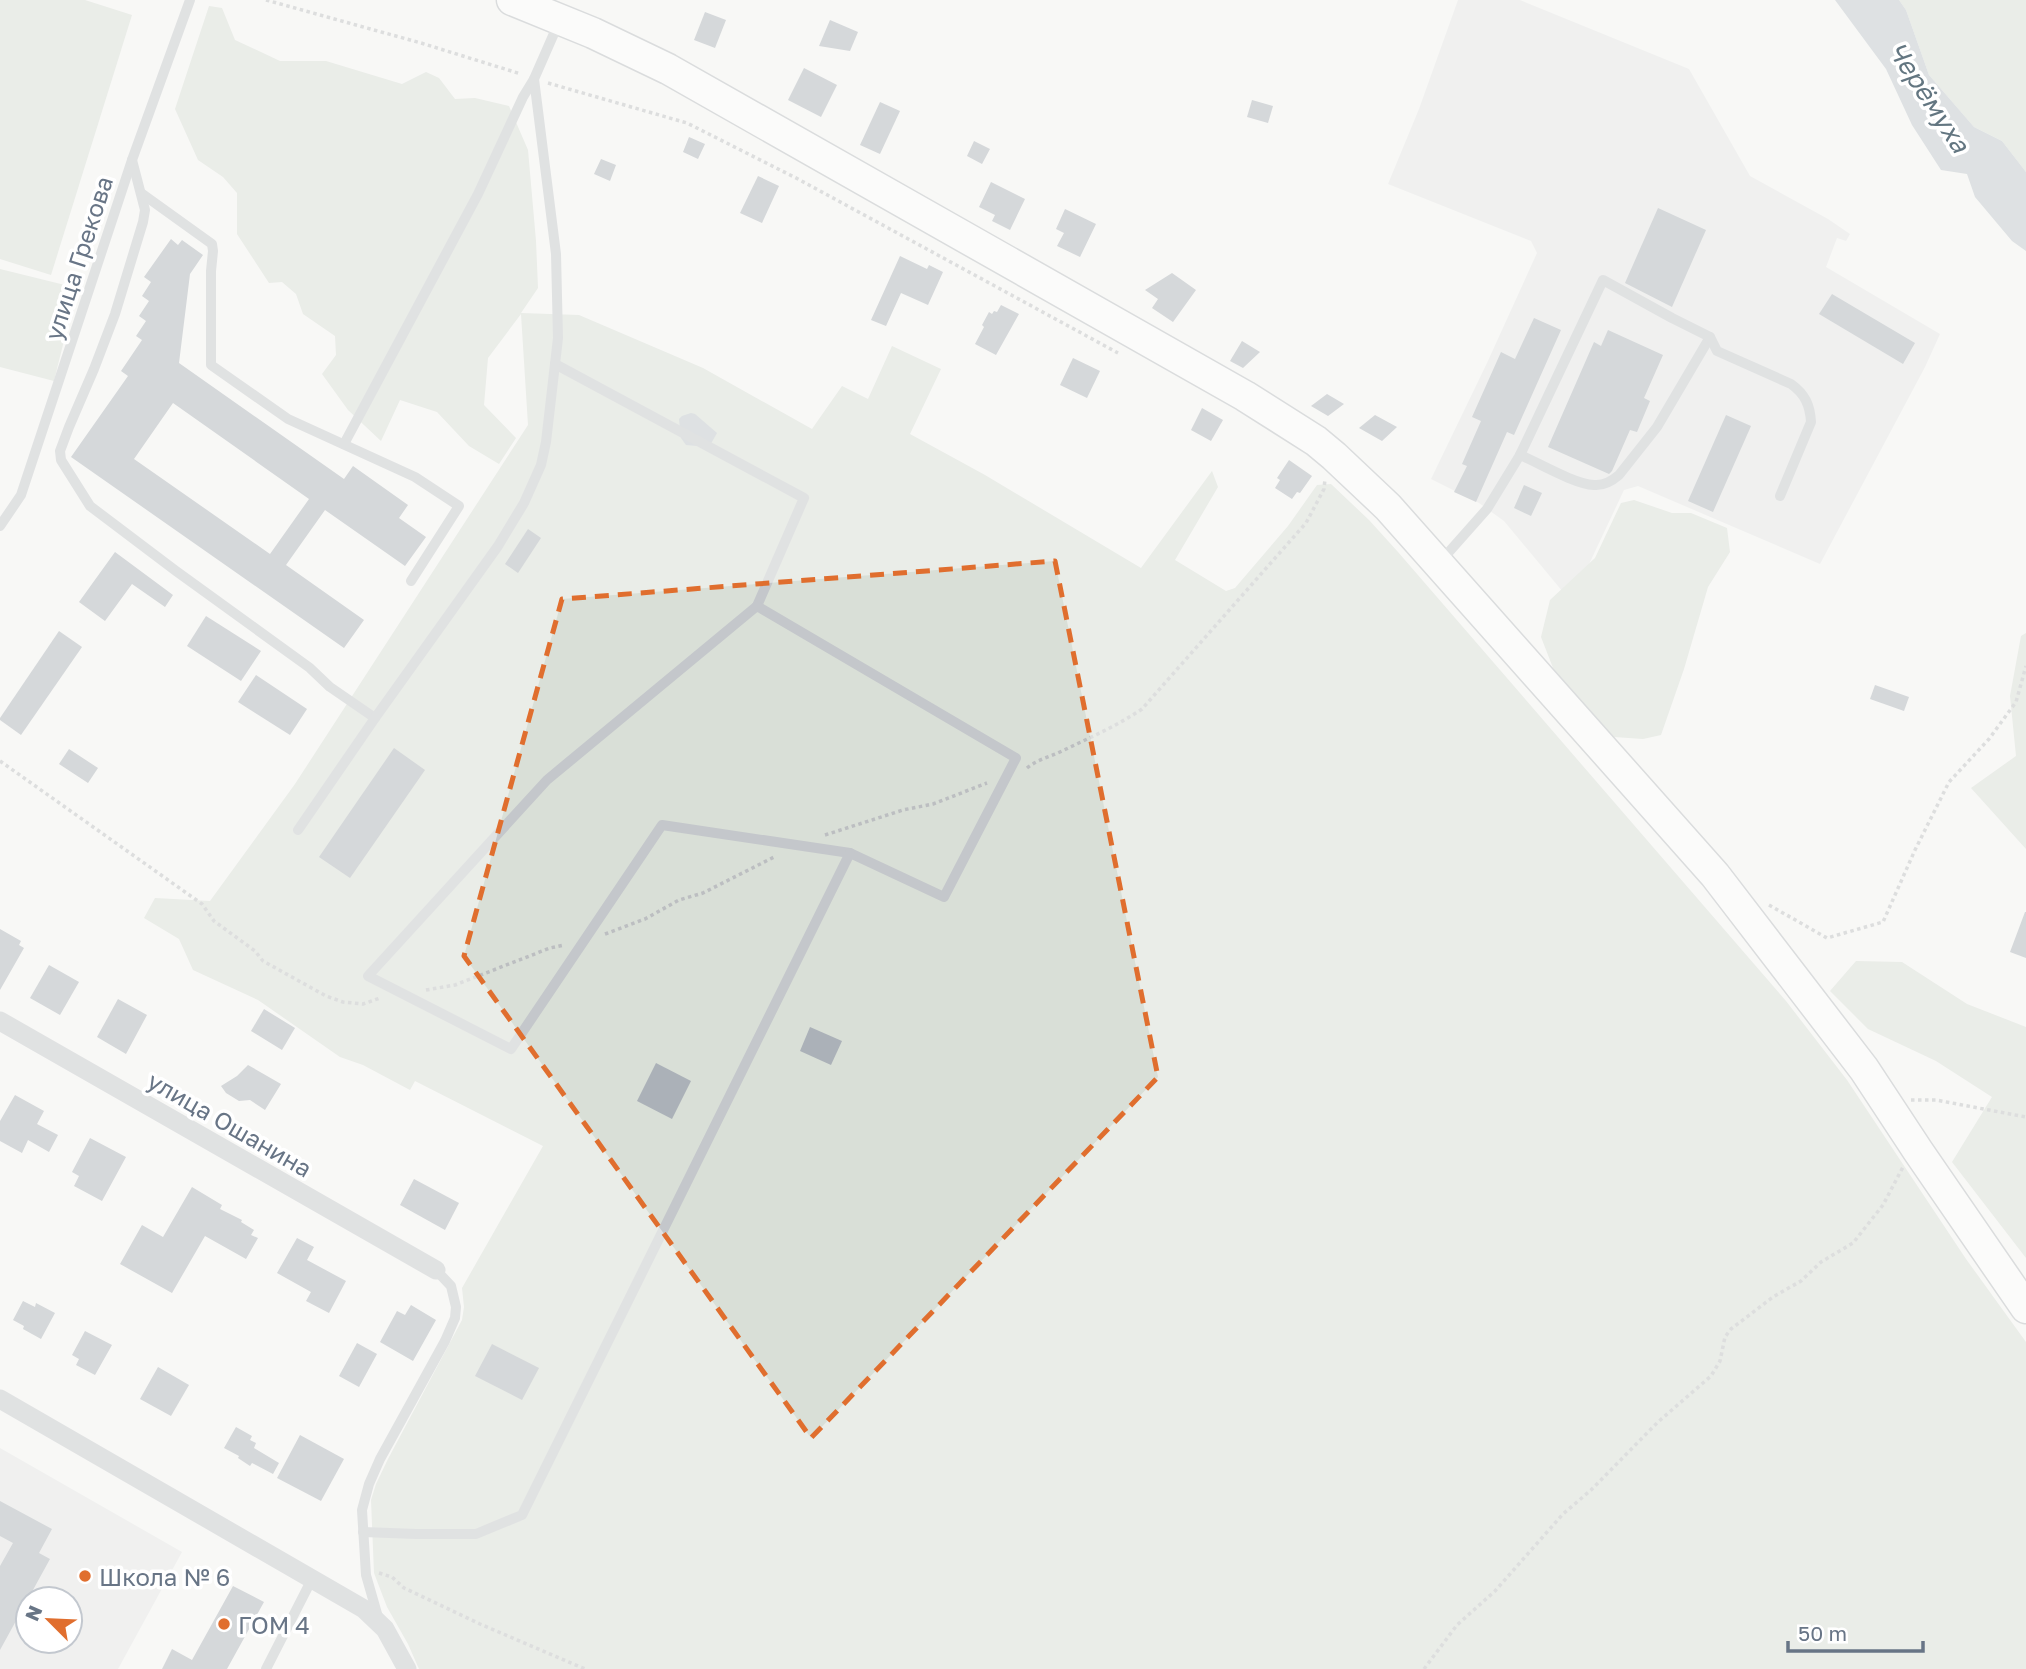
<svg xmlns="http://www.w3.org/2000/svg" width="2026" height="1669" viewBox="0 0 2026 1669" font-family="'Golos Text',sans-serif">
<style>
.built{fill:#e6e7e7;fill-rule:evenodd}
.green{fill:#d9dfd7}
.water{fill:#bec6cc}
.building{fill:#abb1b8;fill-rule:evenodd}
.lines{fill:none;stroke-linecap:round;stroke-linejoin:round}
.primary-casing{stroke:#b7bbbf;stroke-width:33}
.path{stroke:#bcbec1;stroke-width:3.5;stroke-dasharray:3.5 3.5;stroke-linecap:butt}
.service{stroke:#c4c7cb;stroke-width:10}
.minor{stroke:#c4c7cb;stroke-width:19}
.primary{stroke:#fff;stroke-width:30}
.marked{fill:none;stroke:#e06e2e;stroke-width:5;stroke-dasharray:14 9;stroke-linejoin:round}
.poi-dot{fill:#e06e2e;stroke:#fff;stroke-width:2.5}
.labels{text-anchor:middle;dominant-baseline:central;stroke-width:7;stroke-linejoin:round;paint-order:stroke}
.street-label{font-size:24px;fill:#687586;stroke:#fff}
.poi-label{font-size:24px;fill:#687586;stroke:#fff;text-anchor:start}
.water-label{font-size:26px;font-style:italic;fill:#637681;stroke:#fff}
</style>
<rect width="100%" height="100%" fill="#f8f8f6"/>
<!-- built -->
<g class="built">
<polygon points="1458,0 1520,0 1689,69 1750,176 1828,219 1850,234 1846,241 1837,238 1826,267 1940,334 1925,367 1820,564 1638,486 1624,490 1574,596 1563,592 1504,521 1479,503 1431,479 1487,363 1537,253 1531,241 1388,184 1419,109"/>
<path d="M0 1448 182 1552 118 1669H0ZM28 1599H70V1641H28Z"/>
</g>
<!-- green -->
<g class="green">
<polygon points="0,0 85,0 132,15 51,275 0,259"/>
<polygon points="1899,0 2026,0 2026,172 2002,141 1974,127 1929,75 1906,10"/>
<polygon points="209,6 222,8 235,40 280,61 326,61 402,84 426,72 439,78 455,99 475,98 509,106 528,150 536,241 538,288 521,313 579,315 703,368 812,429 842,386 868,399 892,346 941,369 910,434 985,475 1141,568 1212,471 1218,487 1175,560 1226,591 1235,588 1288,526 1317,485 1331,484 1369,520 1398,552 1786,1001 1847,1080 1966,1259 2026,1342 2026,1669 419,1669 408,1644 387,1607 374,1573 371,1500 376,1484 388,1459 462,1320 464,1307 462,1288 543,1146 415,1081 410,1090 363,1065 340,1057 258,1000 193,970 179,939 144,918 155,898 210,901 295,784 528,425 521,314 488,358 484,405 516,438 499,464 469,446 437,412 400,400 381,441 348,410 322,374 336,355 335,336 303,314 296,294 282,282 269,283 237,234 237,193 223,177 198,160 175,109"/>
<polygon points="0,269 77,288 54,381 0,367"/>
<polygon points="1634,500 1672,513 1691,513 1727,528 1730,552 1708,587 1684,669 1661,735 1643,739 1614,737 1586,713 1555,673 1541,637 1550,600 1595,558 1621,503"/>
<polygon points="2026,633 2026,849 1971,788 2016,756 2010,696 2021,636"/>
<polygon points="1856,961 1902,962 1967,1004 2026,1027 2026,1258 1952,1162 1992,1097 1936,1061 1868,1029 1830,991"/>
</g>
<!-- water -->
<g class="water">
<polygon points="1835,0 1899,0 1906,10 1929,75 1974,127 2002,141 2026,172 2026,251 2012,241 1975,197 1967,174 1941,170 1912,125 1886,69"/>
<polygon points="691,413 695,414 717,433 709,447 686,445 681,438 679,419 682,416"/>
</g>
<!-- building -->
<g class="building">
<polygon points="705,12 726,20 715,48 694,40"/>
<polygon points="830,20 858,32 850,51 819,46"/>
<polygon points="804,68 837,85 821,117 788,100"/>
<polygon points="1252,100 1273,106 1268,123 1247,117"/>
<polygon points="880,102 900,111 880,154 860,145"/>
<polygon points="689,137 705,144 698,159 683,152"/>
<polygon points="974,141 990,149 982,164 967,156"/>
<polygon points="601,159 616,165 610,181 594,174"/>
<polygon points="758,176 779,186 762,223 740,213"/>
<polygon points="991,182 1025,199 1010,230 992,221 995,215 979,207"/>
<polygon points="1658,208 1706,230 1672,307 1625,283"/>
<polygon points="1065,209 1096,224 1080,257 1057,246 1064,233 1056,229"/>
<path d="M171 239 178 245 182 240 203 255 190 274 179 363 344 479 353 466 408 505 399 518 426 537 405 566 325 510 286 565 364 620 344 648 71 457 128 376 121 371 142 340 136 336 146 321 139 316 149 301 142 296 151 282 144 277ZM173 403 309 499 270 554 134 459Z"/>
<polygon points="900,256 927,269 929,265 943,272 928,305 901,293 886,326 871,320"/>
<polygon points="1172,273 1196,290 1173,322 1152,308 1158,299 1145,290"/>
<polygon points="1832,294 1915,343 1903,364 1819,314"/>
<polygon points="1001,305 1019,314 996,355 975,344 984,327 982,325 989,312 992,314 994,311 997,312"/>
<polygon points="1534,318 1561,330 1514,435 1507,432 1476,502 1454,492 1467,466 1462,464 1481,421 1472,417 1501,352 1515,359"/>
<polygon points="1608,330 1663,355 1644,398 1650,401 1637,432 1630,430 1612,471 1609,474 1548,447 1594,342 1601,346"/>
<polygon points="1242,341 1260,352 1243,368 1230,361"/>
<polygon points="1073,358 1100,371 1087,398 1060,385"/>
<polygon points="1327,394 1344,404 1328,416 1311,406"/>
<polygon points="1202,408 1223,420 1211,441 1191,430"/>
<polygon points="1375,415 1397,427 1382,441 1359,428"/>
<polygon points="1726,415 1751,426 1713,512 1688,501"/>
<polygon points="1289,460 1312,476 1300,493 1297,492 1292,499 1275,488 1280,480 1277,478"/>
<polygon points="1524,485 1542,493 1531,516 1514,508"/>
<polygon points="528,529 541,538 518,573 505,564"/>
<polygon points="115,552 173,595 165,607 132,584 105,621 79,602"/>
<polygon points="206,616 261,651 241,681 187,646"/>
<polygon points="59,631 82,647 21,735 0,720 0,718"/>
<polygon points="256,675 307,709 290,735 238,702"/>
<polygon points="1875,685 1909,697 1904,711 1870,699"/>
<polygon points="394,748 425,770 350,878 319,857"/>
<polygon points="69,749 98,768 88,783 59,764"/>
<polygon points="2025,912 2026,912 2026,958 2010,952"/>
<polygon points="0,929 21,941 19,945 24,948 0,990"/>
<polygon points="49,965 79,982 60,1015 30,998"/>
<polygon points="118,999 147,1015 126,1054 97,1037"/>
<polygon points="264,1009 295,1028 282,1050 251,1031"/>
<polygon points="810,1027 842,1041 831,1065 800,1051"/>
<polygon points="656,1063 691,1081 672,1119 637,1101"/>
<polygon points="248,1065 281,1084 265,1110 250,1100 239,1101 226,1093 221,1086 237,1076"/>
<polygon points="15,1095 44,1111 37,1124 58,1135 49,1152 28,1140 22,1153 0,1141 0,1121"/>
<polygon points="90,1138 126,1157 102,1201 74,1186 79,1176 72,1172"/>
<polygon points="414,1179 459,1203 445,1230 400,1205"/>
<polygon points="192,1187 222,1205 220,1209 242,1220 241,1222 254,1230 251,1235 258,1238 246,1259 205,1236 172,1293 120,1264 142,1225 163,1237"/>
<polygon points="297,1238 314,1247 307,1260 346,1281 329,1313 306,1301 311,1292 277,1273"/>
<polygon points="23,1301 35,1307 36,1303 55,1313 41,1339 23,1329 24,1326 13,1320"/>
<polygon points="411,1305 436,1320 413,1361 380,1342 397,1311 405,1315"/>
<polygon points="85,1331 112,1345 95,1375 76,1365 79,1359 72,1355"/>
<polygon points="357,1343 377,1354 359,1387 339,1376"/>
<polygon points="492,1344 539,1368 522,1400 475,1376"/>
<polygon points="158,1367 189,1385 171,1416 140,1399"/>
<polygon points="236,1427 252,1436 250,1440 256,1443 254,1448 279,1463 273,1474 252,1463 250,1466 238,1458 239,1456 224,1448"/>
<polygon points="300,1435 344,1459 321,1501 277,1478"/>
<polygon points="0,1501 52,1529 39,1553 50,1559 0,1650 0,1566 13,1543 0,1536"/>
<polygon points="233,1586 264,1602 227,1669 162,1669 172,1649 192,1660"/>
</g>
<g class="lines">
<defs>
<polyline id="primary" points="512,0 593,33 668,69 1245,396 1316,441 1334,456 1388,507 1715,875 1864,1069 1918,1151 2026,1308"/>
</defs>
<!-- primary casing -->
<use href="#primary" class="primary-casing"/>
<!-- path -->
<g class="path">
<polyline points="266,0 421,43 521,74"/>
<polyline points="548,83 687,123 798,179 1118,353"/>
<polyline points="0,761 202,904 214,921 255,951 263,961 326,996 343,1002 363,1004 380,998"/>
<path d="M1027 768C1038 759 1050 757 1062 751 1089 738 1117 726 1142 709L1306 523 1324 489 1325 479"/>
<polyline points="825,835 903,810 933,804 987,783"/>
<polyline points="1769,905 1827,938 1883,922 1915,850 1949,782 1989,739 2016,702 2026,666"/>
<polyline points="605,934 645,919 679,900 703,893 776,856"/>
<polyline points="426,990 455,985 550,948 564,945"/>
<polyline points="1911,1100 1936,1100 2026,1117"/>
<polyline points="379,1573 392,1577 404,1588 480,1624 585,1669"/>
<polyline points="1424,1669 1457,1625 1495,1591 1563,1514 1591,1490 1658,1422 1711,1376 1720,1361 1725,1337 1731,1329 1773,1297 1801,1281 1821,1262 1853,1243 1883,1205 1903,1167"/>
</g>
<!-- service -->
<g class="service">
<polyline points="132,160 145,210 143,222 115,314 94,369 69,427 60,451 61,460 90,506 176,571 310,668 330,687 375,718"/>
<polyline points="141,193 212,244 213,251 211,271 211,365 288,419 415,477 459,506 411,581"/>
<polyline points="555,364 804,498 757,606"/>
<polyline points="344,444 478,194 523,97 534,79"/>
<path d="M1520 455C1539 463 1574 484 1594 485 1604 486 1612 481 1619 475L1657 427 1710 337"/>
<polyline points="0,526 21,495 132,160 190,0"/>
<path d="M1440 562 1487 509 1520 455 1603 280 1672 318 1710 337 1717 351 1791 384C1805 394 1810 405 1811 422L1780 496"/>
<polygon points="757,606 1016,758 944,897 850,853 662,825 511,1049 368,976 547,780"/>
<polyline points="298,830 375,718 498,546 524,503 541,465 546,442 558,338 556,254 534,79 559,22"/>
<polyline points="363,1532 416,1534 476,1534 522,1515 850,853"/>
<polyline points="378,1617 366,1575 362,1510 369,1484 380,1459 445,1341 455,1318 456,1307 451,1286 436,1270"/>
<polyline points="266,1669 312,1579"/>
</g>
<!-- minor -->
<g class="minor">
<polyline points="0,1021 436,1270"/>
<polyline points="0,1399 364,1609 385,1629 407,1669"/>
</g>
<!-- primary -->
<use href="#primary" class="primary"/>
</g>
<!-- marked area -->
<path d="M0 0H2026V1669H0ZM1055 561 1158 1077 811 1438 464 956 562 599Z" fill="#f8f8f6" fill-opacity=".55" fill-rule="evenodd"/>
<path class="marked" d="M1055 561 1158 1077 811 1438 464 956 562 599Z"/>
<!-- markers -->
<g class="poi-dot">
<circle cx="85" cy="1576" r="7"/>
<circle cx="224" cy="1624" r="7"/>
</g>
<g class="labels">
<!-- street labels -->
<g class="street-label">
<text transform="translate(78 258) rotate(-72)">улица Грекова</text>
<text transform="translate(230 1124) rotate(30)">улица Ошанина</text>
</g>
<!-- poi labels -->
<g class="poi-label">
<text x="99" y="1576">Школа № 6</text>
<text x="238" y="1624">ГОМ 4</text>
</g>
<!-- water labels -->
<g class="water-label">
<text transform="translate(1929 97) rotate(57)">Черёмуха</text>
</g>
</g>
<!-- north arrow -->
<g transform="translate(49 1620) rotate(294)"><circle r="33" fill="#ffffff" stroke="#c3c8cf" stroke-width="2"/>
<path d="M0-5L12 26L0 18L-12 26Z" fill="#e06e2e"/>
<text y="-10" font-size="19" font-weight="bold" text-anchor="middle" fill="#687586">N</text>
</g>
<!-- scale -->
<path d="M1788 1641v10h135v-10" fill="none" stroke="#687586" stroke-width="3.5"/>
<text x="1798" y="1641" font-size="21" fill="#687586" stroke="#ffffff" stroke-width="5" paint-order="stroke">50 m</text>
</svg>
